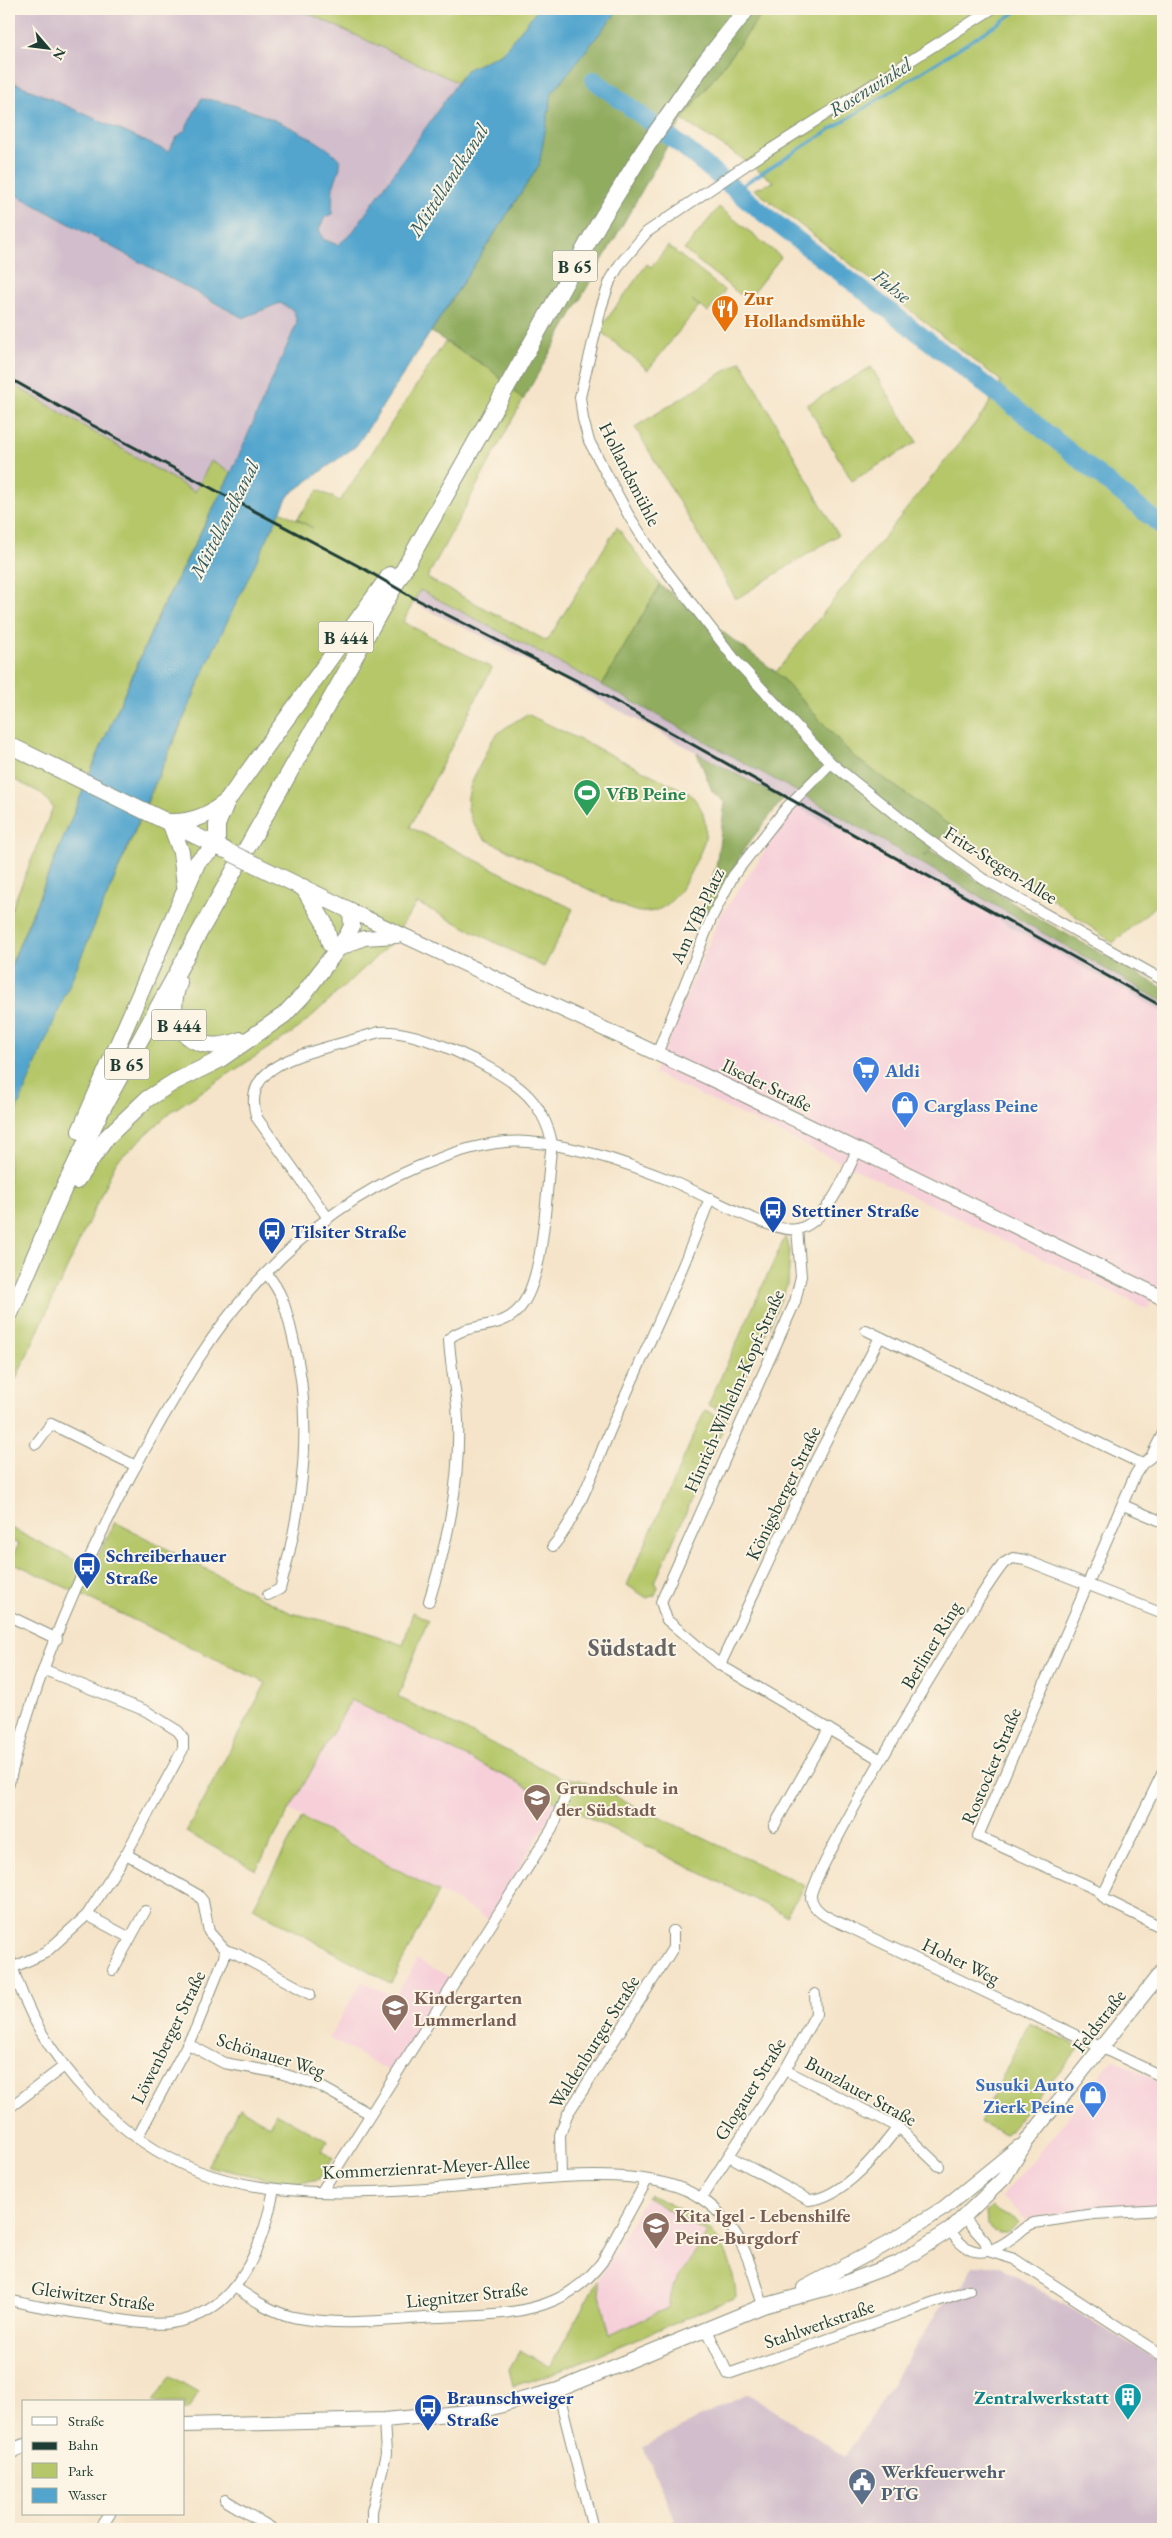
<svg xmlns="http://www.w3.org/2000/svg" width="1172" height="2538" viewBox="0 0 1172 2538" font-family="'EB Garamond',serif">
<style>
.built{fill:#f6cfd9}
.industrial{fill:#d1bdcb}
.green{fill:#b6c76a;stroke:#6a824f}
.forest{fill:#90ac5e;stroke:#587449}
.water{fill:#53a5ce;stroke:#397181}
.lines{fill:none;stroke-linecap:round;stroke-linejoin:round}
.stream{stroke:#53a5ce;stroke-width:3}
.river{stroke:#53a5ce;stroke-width:18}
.street-casing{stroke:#8a907e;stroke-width:12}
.secondary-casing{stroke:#8a907e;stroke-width:16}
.primary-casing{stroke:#8a907e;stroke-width:18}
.street{stroke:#fff;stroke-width:10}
.secondary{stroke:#fff;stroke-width:14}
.primary{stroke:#fff;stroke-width:16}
.rail{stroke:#1f3d34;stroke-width:3}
.primary-bridge-casing{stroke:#8a907e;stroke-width:18;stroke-linecap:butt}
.primary-bridge{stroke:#fff;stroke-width:16}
.labels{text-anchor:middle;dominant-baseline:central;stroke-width:4;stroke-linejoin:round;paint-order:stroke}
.shield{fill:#fcf5e5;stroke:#617469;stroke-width:1}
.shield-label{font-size:18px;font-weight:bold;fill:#1f3d34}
.food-label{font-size:19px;font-weight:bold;fill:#c56008;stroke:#fcf5e5;text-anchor:start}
.street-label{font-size:19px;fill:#1f3d34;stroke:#fcf5e5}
.leisure-label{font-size:19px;font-weight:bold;fill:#27864d;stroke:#fcf5e5;text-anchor:start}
.shop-label{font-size:19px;font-weight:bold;fill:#366cbe;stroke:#fcf5e5;text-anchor:start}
.transit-label{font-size:19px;font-weight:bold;fill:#164399;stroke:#fcf5e5;text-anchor:start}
.education-label{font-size:19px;font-weight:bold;fill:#785e54;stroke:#fcf5e5;text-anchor:start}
.culture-label{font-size:19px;font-weight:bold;fill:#0d838f;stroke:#fcf5e5;text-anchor:end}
.service-label{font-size:19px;font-weight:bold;fill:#4e5e75;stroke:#fcf5e5;text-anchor:start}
.water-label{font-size:20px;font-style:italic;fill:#2f5c62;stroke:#fcf5e5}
.district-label{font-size:24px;font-weight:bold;fill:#656466;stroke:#fcf5e5}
</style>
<rect width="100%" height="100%" fill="#fcf5e5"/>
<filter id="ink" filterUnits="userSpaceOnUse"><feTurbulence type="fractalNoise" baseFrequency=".02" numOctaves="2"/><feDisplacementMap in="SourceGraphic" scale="10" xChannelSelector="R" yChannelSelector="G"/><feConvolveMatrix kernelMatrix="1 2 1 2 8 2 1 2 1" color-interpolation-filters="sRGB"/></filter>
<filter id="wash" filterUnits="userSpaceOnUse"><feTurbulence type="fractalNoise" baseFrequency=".0096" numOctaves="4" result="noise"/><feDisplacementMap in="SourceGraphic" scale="20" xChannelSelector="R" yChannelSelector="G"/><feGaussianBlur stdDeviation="1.12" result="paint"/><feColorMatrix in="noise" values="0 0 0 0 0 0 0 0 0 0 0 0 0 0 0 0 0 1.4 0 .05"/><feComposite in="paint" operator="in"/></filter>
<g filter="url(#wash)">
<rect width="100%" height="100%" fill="#f5e4c9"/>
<!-- built -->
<g class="built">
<polygon points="796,806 1163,1012 1163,1281 1148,1309 654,1073 720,917"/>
<polygon points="350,1700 558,1803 489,1919 290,1810"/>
<polygon points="417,1960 452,1978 391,2072 329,2038 362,1981 395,1997"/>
<polygon points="1113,2059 1163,2083 1163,2206 1064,2213 1026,2219 1001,2197 1056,2133"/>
<polygon points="646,2197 707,2233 673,2287 668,2308 610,2335 597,2281"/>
</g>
<!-- industrial -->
<g class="industrial">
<polygon points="9,9 299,9 457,82 352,233 342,244 334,245 323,239 319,229 325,217 332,214 334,185 340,167 338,157 289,127 243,107 212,99 201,99 185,130 175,139 169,152 9,80"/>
<polygon points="9,191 242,318 277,303 282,303 294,311 297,323 231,473 211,461 196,493 9,382"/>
<polygon points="420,589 602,685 805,796 1163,1002 1163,1012 796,806 478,634 413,603"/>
<polygon points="972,2266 999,2266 1163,2363 1163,2529 659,2529 675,2519 643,2447 748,2393 845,2457 943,2304 964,2285"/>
</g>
<!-- green -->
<g class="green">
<polygon points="299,9 538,9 502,53 466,70 457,82"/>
<polygon points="766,9 1163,9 1163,899 1113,943 853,756 776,672 985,411 1001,381 754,189 774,182 737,155 682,120"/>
<polygon points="719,207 781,257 747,300 684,250"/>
<polygon points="668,246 725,291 708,312 692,300 699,306 648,370 599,330 647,264 651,267"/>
<polygon points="445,342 490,369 523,400 427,578 547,641 617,527 660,585 602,685 420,590 403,622 492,668 410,827 573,909 544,967 417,903 387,947 299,1028 172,1111 116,1162 9,1394 9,1128 30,1074 214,649 280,511 313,528 297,519 318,490 340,501"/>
<polygon points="741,361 838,535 736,599 635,427"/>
<polygon points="871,367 917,442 852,481 807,405"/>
<polygon points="9,382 195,492 211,461 231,473 160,611 97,756 9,969 9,915 53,807 41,793 9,777"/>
<path d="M527 714 689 793C698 802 704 811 705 823 708 840 700 853 693 867 681 893 663 922 629 909L485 839C460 812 465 794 481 763 485 755 488 746 493 739 500 729 517 721 527 714Z"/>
<polygon points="785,1237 790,1250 788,1283 729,1414 708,1405"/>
<polygon points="705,1410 727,1420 655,1582 658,1587 655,1595 647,1598 627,1585"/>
<polygon points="115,1522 291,1613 352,1627 403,1645 413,1612 428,1620 398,1697 562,1778 580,1780 805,1886 786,1915 351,1700 256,1870 186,1832 266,1683 10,1561 19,1544 9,1540 9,1527 92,1569"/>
<polygon points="302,1818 439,1892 391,1983 253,1908"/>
<polygon points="1029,2023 1080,2047 1006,2134 980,2123"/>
<path d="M240 2108 269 2126 276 2113 327 2141 322 2151 333 2158 319 2179C287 2187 239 2172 207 2166Z"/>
<path d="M648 2195C658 2198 667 2203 677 2208 718 2229 732 2251 736 2297L552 2374 513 2386 509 2369 520 2350 550 2367 597 2281 610 2335 668 2308 673 2287 707 2233 646 2197Z"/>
<path d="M992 2206C999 2215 1010 2214 1018 2222L1006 2234H998L987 2224 986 2211Z"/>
<polygon points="170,2376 198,2392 189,2410 184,2410 184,2402 153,2402"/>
</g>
<!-- forest -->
<g class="forest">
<polygon points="619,9 766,9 682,120 523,400 490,369 431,332 539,165 552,93"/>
<polygon points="660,585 776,672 853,756 952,827 924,857 932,851 1022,909 1163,988 1163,1002 805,796 602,685"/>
<polygon points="697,753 783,799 744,849 707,918 699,918 716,867 725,803 712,791"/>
</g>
<!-- water -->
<path class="water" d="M538 9H619L552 93 539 165 369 427 356 446 290 494 286 500 214 649 152 789 9 1128V971L97 756 160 613 231 473 297 323 294 311 280 303 243 318 9 191V80L169 152 175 139 185 130 201 99C233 99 319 135 340 160V167L333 188 332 214 325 217 319 229 323 239 338 245 352 233 466 70 502 53Z"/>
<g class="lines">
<!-- stream -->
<polyline class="stream" points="735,190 1021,9"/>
<!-- river -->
<polyline class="river" points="594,80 686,149 768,217 1032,421 1163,527"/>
</g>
</g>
<g filter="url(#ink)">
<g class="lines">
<defs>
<g id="street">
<polyline points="992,9 746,165 647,232 620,264 610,281 601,308 580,397 583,419 589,441 629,516 654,555 737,662 831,763 911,827 983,879 1163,980"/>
<polyline points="657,1054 711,919 733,876 786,808 831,763"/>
<path d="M328 1218 257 1118C240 1069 296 1056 331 1046 347 1042 362 1037 379 1032 416 1028 495 1066 523 1091 538 1104 549 1125 552 1144 545 1186 547 1286 515 1313 496 1330 465 1323 449 1339 450 1366 457 1393 458 1420 460 1483 448 1541 429 1601"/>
<polyline points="797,1229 801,1276 795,1302 661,1602 667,1620 720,1665 881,1760"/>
<path d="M266 1273C283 1293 286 1309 292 1334 315 1419 303 1506 280 1589L268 1595"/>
<polyline points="866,1330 1142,1464"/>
<polyline points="1163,1433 1151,1457 1142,1464 1135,1475 978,1836 1104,1893 1163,1772"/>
<polyline points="36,1444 51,1424 136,1466"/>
<polyline points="1123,1505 1163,1522"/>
<path d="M553 1546C579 1516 595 1465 611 1428 645 1351 681 1276 710 1198"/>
<path d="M1163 1614 1025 1560 1013 1558 1004 1563C979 1592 807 1877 811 1898 815 1915 835 1920 849 1927L1163 2077"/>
<polyline points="9,1616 57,1639"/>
<polyline points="720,1665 816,1460 880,1337"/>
<path d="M9 1783C39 1658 97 1532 161 1421 186 1378 212 1333 246 1295 293 1240 351 1195 417 1167 451 1153 491 1139 528 1142 575 1145 630 1164 674 1182 699 1192 775 1235 798 1229 827 1222 846 1175 857 1150"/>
<polyline points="774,1826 829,1729"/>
<polyline points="126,1854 198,1895 203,1901 209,1932 225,1950 224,1958 196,2028 137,2138"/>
<polyline points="1100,1893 1106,1900 1163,1928"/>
<polyline points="87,1915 130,1938"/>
<polyline points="225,1950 237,1954 310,1994"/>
<path d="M9 1957C27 2015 49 2052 91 2097 120 2128 157 2155 198 2171 292 2207 425 2189 524 2180 574 2175 659 2169 702 2199 741 2225 751 2264 763 2306"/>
<polyline points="12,1968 45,1953 87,1915 126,1854 183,1749 183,1738 178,1731 146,1711 45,1670"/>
<polyline points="113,1970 145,1911"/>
<polyline points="188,2044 224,2063 280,2073 318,2085 370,2114"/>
<polyline points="785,2070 898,2127 939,2166"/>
<polyline points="9,2108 63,2067"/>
<path d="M729 2156 809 2200C843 2198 878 2153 898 2127"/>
<polyline points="561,2176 560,2135 567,2115 673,1948 673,1931"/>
<polyline points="322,2191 552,1829 566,1795"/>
<polyline points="701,2198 785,2070 816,2014 815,1994"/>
<polyline points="964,2218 985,2241 988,2251"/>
<path d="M950 2230C968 2258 986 2257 1012 2238 1020 2233 1024 2226 1034 2223L1094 2214 1163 2210"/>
<polyline points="988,2251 1014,2259 1163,2356"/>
<path d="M236 2288C254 2300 272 2312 293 2317 342 2327 389 2320 438 2317 475 2315 519 2316 555 2300 573 2292 589 2279 602 2262L647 2180"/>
<path d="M9 2300C38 2307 69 2312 99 2316 122 2320 147 2326 171 2323 238 2314 263 2247 274 2189"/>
<polyline points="706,2328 728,2374 969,2290"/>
<polyline points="558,2390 593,2529"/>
<polyline points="225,2500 273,2529"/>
<polyline points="100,2529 110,2514"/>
<polyline points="372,2529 372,2511 386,2454 384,2420"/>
</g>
<g id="secondary">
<polyline points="351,911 720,1083 1163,1298"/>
<polyline points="339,949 364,938 397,936"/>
<polyline points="804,2288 883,2246 944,2208 1019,2147"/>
<polyline points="184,2425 384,2420 480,2411 558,2390 763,2306 839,2285 898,2263 950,2230 1004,2178 1026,2142 1163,1970"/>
<polyline points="9,2452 24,2446"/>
</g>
<g id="primary">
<polyline points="9,745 225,850"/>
<polyline points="170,822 181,852 185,885"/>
<path d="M170 822C191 823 210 815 227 801"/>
<polyline points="217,846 217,825 227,801 390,575"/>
<polyline points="256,865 351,911"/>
<polyline points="303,887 325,924 330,944"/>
<path d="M179 983C161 1029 197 1058 241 1040"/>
<polyline points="80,1131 198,861 217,846"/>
<polyline points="76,1181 107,1137 147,1099 174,1082 219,1060 284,1015 303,995 347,936 352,926 351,911"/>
<polyline points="9,1316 63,1190 100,1113 195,940 509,383 599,223 644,150 705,62 747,9"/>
</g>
</defs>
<!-- street casing -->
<use href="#street" class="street-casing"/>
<!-- secondary casing -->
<use href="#secondary" class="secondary-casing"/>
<!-- primary casing -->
<use href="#primary" class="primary-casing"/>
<!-- street -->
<use href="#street" class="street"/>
<!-- secondary -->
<use href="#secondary" class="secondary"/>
<!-- primary -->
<use href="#primary" class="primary"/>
<!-- rail -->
<polyline class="rail" points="9,378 92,425 366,570 412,597 593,689 1163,1007"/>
<defs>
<polyline id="primary-bridge" points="231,853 256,865"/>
</defs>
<!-- primary-bridge casing -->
<use href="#primary-bridge" class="primary-bridge-casing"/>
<!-- primary-bridge -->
<use href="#primary-bridge" class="primary-bridge"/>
</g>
</g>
<!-- icons -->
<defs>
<symbol id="restaurant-pin" viewBox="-11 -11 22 30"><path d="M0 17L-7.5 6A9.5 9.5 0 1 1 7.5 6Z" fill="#e8710a" stroke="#fcf5e5"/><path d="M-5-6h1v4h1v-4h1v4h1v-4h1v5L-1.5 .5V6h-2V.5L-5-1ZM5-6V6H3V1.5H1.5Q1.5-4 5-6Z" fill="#fff"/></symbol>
<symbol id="stadium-pin" viewBox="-11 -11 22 30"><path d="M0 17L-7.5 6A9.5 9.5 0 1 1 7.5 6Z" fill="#2e9e5b" stroke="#fcf5e5"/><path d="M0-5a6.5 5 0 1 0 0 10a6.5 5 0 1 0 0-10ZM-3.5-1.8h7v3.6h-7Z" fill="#fff"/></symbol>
<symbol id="supermarket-pin" viewBox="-11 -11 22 30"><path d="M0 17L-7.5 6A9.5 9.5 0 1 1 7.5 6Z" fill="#3f7fe0" stroke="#fcf5e5"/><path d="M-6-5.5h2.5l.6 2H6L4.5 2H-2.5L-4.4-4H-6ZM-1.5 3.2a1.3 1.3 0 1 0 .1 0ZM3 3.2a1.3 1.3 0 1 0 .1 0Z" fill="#fff"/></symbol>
<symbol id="shop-pin" viewBox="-11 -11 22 30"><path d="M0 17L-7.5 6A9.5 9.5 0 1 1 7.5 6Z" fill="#3f7fe0" stroke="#fcf5e5"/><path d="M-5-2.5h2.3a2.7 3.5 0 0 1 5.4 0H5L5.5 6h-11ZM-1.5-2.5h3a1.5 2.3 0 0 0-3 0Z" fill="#fff"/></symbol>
<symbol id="bus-pin" viewBox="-11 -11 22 30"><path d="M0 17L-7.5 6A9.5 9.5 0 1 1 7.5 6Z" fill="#1a4fb4" stroke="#fcf5e5"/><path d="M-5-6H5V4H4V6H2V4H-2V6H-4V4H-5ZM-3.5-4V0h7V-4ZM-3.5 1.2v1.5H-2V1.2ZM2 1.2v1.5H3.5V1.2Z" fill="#fff"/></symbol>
<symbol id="school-pin" viewBox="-11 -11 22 30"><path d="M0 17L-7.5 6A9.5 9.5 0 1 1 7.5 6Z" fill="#8d6e63" stroke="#fcf5e5"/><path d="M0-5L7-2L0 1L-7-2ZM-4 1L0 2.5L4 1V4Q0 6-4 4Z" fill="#fff"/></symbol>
<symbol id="building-pin" viewBox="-11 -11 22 30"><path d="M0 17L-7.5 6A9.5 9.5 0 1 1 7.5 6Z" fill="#0f9aa8" stroke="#fcf5e5"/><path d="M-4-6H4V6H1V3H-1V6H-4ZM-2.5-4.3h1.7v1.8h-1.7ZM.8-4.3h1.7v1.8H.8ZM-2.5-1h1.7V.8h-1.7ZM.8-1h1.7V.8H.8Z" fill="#fff"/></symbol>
<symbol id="civic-pin" viewBox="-11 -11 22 30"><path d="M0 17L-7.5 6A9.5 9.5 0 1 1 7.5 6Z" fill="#5c6f8a" stroke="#fcf5e5"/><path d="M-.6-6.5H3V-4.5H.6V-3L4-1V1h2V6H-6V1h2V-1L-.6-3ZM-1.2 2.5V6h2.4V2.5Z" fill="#fff"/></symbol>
</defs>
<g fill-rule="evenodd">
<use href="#restaurant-pin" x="709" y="293" width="32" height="43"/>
<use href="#stadium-pin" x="571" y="777" width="32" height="43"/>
<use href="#supermarket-pin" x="850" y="1054" width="32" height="43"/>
<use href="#shop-pin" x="889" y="1089" width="32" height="43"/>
<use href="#bus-pin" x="757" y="1194" width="32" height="43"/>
<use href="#bus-pin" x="256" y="1215" width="32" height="43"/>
<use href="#bus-pin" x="71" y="1550" width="32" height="43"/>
<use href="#school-pin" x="521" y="1782" width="32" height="43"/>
<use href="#school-pin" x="379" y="1992" width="32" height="43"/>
<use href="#shop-pin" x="1077" y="2079" width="32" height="43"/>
<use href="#school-pin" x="640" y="2210" width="32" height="43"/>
<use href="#building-pin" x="1112" y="2381" width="32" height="43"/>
<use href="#bus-pin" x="412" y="2392" width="32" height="43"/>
<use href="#civic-pin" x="846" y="2466" width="32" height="43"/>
</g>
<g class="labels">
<!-- shield labels -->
<g class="shield">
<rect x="552.5" y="250.5" width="45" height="31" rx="4"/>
<rect x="318.5" y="621.5" width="55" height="31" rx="4"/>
<rect x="151.5" y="1009.5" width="55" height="31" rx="4"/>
<rect x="104.5" y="1048.5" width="45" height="31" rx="4"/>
</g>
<g class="shield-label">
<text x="575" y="266">B 65</text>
<text x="346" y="637">B 444</text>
<text x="179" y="1025">B 444</text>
<text x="127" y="1064">B 65</text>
</g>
<!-- food labels -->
<g class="food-label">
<text x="744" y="298">Zur<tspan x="744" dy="22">Hollandsmühle</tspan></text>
</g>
<!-- street labels -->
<g class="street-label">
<text transform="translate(630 474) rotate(63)">Hollandsmühle</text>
<text transform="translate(1001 865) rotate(32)">Fritz-Stegen-Allee</text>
<text transform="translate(697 916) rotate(-65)">Am VfB-Platz</text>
<text transform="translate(767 1085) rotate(26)">Ilseder Straße</text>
<text transform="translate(734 1391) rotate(-66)">Hinrich-Wilhelm-Kopf-Straße</text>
<text transform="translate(783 1493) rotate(-64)">Königsberger Straße</text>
<text transform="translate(931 1645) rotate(-59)">Berliner Ring</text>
<text transform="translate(991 1766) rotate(-67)">Rostocker Straße</text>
<text transform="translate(961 1961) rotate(26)">Hoher Weg</text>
<text transform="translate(1099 2021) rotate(-52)">Feldstraße</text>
<text transform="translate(168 2037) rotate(-64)">Löwenberger Straße</text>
<text transform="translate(594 2042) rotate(-58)">Waldenburger Straße</text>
<text transform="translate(271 2055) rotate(17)">Schönauer Weg</text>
<text transform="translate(750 2089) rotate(-58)">Glogauer Straße</text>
<text transform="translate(861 2091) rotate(29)">Bunzlauer Straße</text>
<text transform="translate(426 2167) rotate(-3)">Kommerzienrat-Meyer-Allee</text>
<text transform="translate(467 2295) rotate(-6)">Liegnitzer Straße</text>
<text transform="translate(93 2296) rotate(8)">Gleiwitzer Straße</text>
<text transform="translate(819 2324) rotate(-19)">Stahlwerkstraße</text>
</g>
<!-- leisure labels -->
<g class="leisure-label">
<text x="606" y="793">VfB Peine</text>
</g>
<!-- shop labels -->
<g class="shop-label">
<text x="885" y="1070">Aldi</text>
<text x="924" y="1105">Carglass Peine</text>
<text x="1074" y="2084" text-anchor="end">Susuki Auto<tspan x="1074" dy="22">Zierk Peine</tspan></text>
</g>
<!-- transit labels -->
<g class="transit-label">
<text x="792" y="1210">Stettiner Straße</text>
<text x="291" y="1231">Tilsiter Straße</text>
<text x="106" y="1555">Schreiberhauer<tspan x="106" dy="22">Straße</tspan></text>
<text x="447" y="2397">Braunschweiger<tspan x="447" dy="22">Straße</tspan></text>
</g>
<!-- education labels -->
<g class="education-label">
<text x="556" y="1787">Grundschule in<tspan x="556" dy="22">der Südstadt</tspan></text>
<text x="414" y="1997">Kindergarten<tspan x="414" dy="22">Lummerland</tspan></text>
<text x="675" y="2215">Kita Igel - Lebenshilfe<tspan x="675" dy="22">Peine-Burgdorf</tspan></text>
</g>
<!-- culture labels -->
<g class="culture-label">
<text x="1109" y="2397">Zentralwerkstatt</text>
</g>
<!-- service labels -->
<g class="service-label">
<text x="881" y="2471">Werkfeuerwehr<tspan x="881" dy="22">PTG</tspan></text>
</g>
<!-- water labels -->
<g class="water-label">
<text transform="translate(870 87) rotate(-32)">Rosenwinkel</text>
<text transform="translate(448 180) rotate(-57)">Mittellandkanal</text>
<text transform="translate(892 286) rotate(38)">Fuhse</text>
<text transform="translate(224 519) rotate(-63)">Mittellandkanal</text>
</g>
<!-- district labels -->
<g class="district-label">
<text x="632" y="1647">Südstadt</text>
</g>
</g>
<!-- margin -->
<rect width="1172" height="2538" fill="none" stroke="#fcf5e5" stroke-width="30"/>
<!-- legend -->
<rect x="22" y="2400" width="162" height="115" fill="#fcf5e5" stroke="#a4ab9e"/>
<rect x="32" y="2417" width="25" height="8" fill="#ffffff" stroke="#a4ab9e"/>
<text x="68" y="2426" font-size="15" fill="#1f3d34">Straße</text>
<rect x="32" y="2442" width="25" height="8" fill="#1f3d34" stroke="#a4ab9e"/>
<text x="68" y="2450" font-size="15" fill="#1f3d34">Bahn</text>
<rect x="32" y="2463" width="25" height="15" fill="#b6c76a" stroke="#a4ab9e"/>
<text x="68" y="2476" font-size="15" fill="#1f3d34">Park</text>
<rect x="32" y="2488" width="25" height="15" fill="#53a5ce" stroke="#a4ab9e"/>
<text x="68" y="2500" font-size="15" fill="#1f3d34">Wasser</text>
<!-- north arrow -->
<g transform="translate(48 48) rotate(118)" stroke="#fcf5e5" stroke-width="4" paint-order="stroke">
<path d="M0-4L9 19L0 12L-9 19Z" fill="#1f3d34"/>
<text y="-8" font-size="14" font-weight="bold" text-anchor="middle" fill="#1f3d34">N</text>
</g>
</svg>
